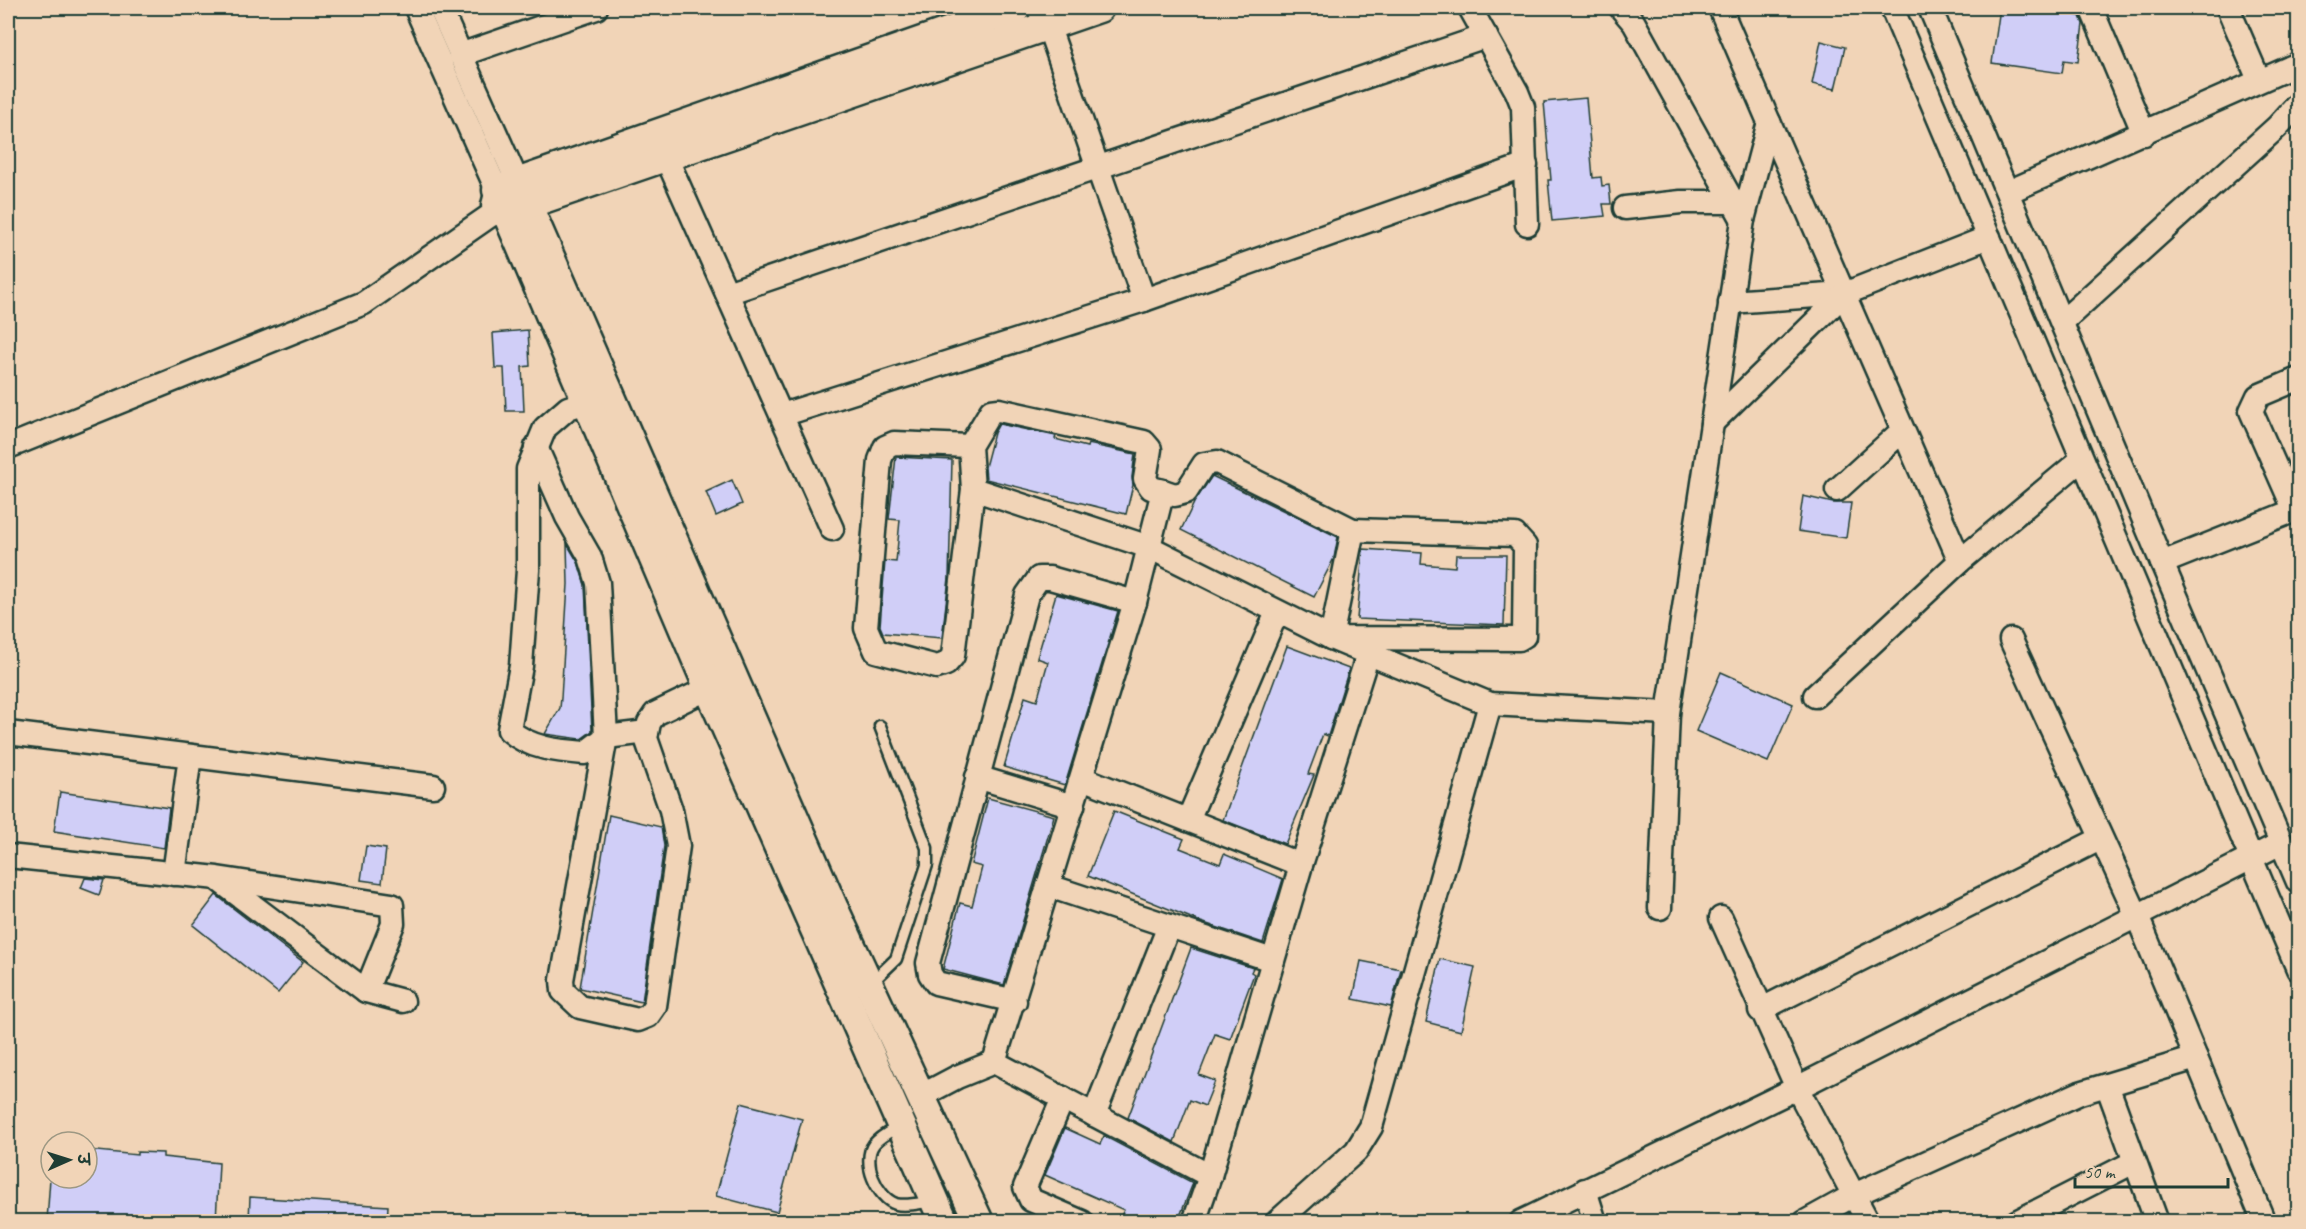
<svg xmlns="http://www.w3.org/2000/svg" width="2306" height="1229" viewBox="0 0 2306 1229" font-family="Caveat,'Playpen Sans Deva',sans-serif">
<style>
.building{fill:#d0cef7;stroke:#1f3d34;stroke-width:1.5}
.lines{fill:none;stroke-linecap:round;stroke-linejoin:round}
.service-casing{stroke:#1f3d34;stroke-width:15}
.minor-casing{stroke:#1f3d34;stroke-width:27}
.tertiary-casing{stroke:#1f3d34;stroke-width:33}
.service{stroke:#f1d4b7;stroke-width:10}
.minor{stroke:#f1d4b7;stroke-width:22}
.tertiary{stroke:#f1d4b7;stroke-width:28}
</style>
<rect width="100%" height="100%" fill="#f1d4b7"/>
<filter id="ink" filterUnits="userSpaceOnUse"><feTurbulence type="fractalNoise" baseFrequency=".0167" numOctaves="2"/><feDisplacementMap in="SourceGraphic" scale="12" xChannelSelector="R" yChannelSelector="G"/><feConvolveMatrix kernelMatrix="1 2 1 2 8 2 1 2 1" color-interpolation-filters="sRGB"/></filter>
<g filter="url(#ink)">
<!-- building -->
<g class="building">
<polygon points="2000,8 2022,8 2080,16 2083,24 2078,62 2064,60 2062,73 1992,63"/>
<polygon points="1821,41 1845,47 1835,89 1812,84"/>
<polygon points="1586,98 1593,178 1601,177 1602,186 1609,185 1611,204 1603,204 1605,216 1552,221 1548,180 1551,180 1544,102"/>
<polygon points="528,330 530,366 522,367 524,411 506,411 504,368 495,368 493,333"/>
<polygon points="999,424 1056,436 1055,439 1087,447 1088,444 1135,454 1132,477 1133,485 1126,514 986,479 985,467 994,433"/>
<polygon points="896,457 952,460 949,578 942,638 883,633 880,626 885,561 896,562 900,520 889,519"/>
<polygon points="1212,476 1338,537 1334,558 1314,597 1181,530 1195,501"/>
<polygon points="732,480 742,504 716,516 706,492"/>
<polygon points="1803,496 1833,503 1851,503 1846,538 1798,531"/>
<polygon points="567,544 578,562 585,585 592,731 581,739 545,734 560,708 561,698 568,584"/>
<polygon points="1363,549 1422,553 1421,564 1455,567 1456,555 1506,555 1504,625 1357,619"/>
<polygon points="1056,594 1118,611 1065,785 1004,767 1025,697 1037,701 1048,662 1037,658"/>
<polygon points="1287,646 1349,669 1328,736 1323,734 1308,774 1314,775 1285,844 1223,820"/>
<polygon points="1721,672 1793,704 1768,762 1696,731"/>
<polygon points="60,792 169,808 164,848 54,831"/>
<polygon points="988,798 1054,816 1004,985 943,969 960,903 972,906 982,867 971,864"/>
<polygon points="1114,811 1184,839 1180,848 1220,864 1224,854 1283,879 1263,943 1201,922 1088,876"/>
<polygon points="609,815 661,827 664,846 642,1002 580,988"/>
<polygon points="366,846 386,849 382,883 361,880"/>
<polygon points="85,878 104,880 99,895 81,888"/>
<polygon points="216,895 303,962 278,993 193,925"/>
<polygon points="1191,948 1253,968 1251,972 1254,974 1230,1039 1215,1034 1199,1075 1215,1081 1205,1106 1190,1100 1174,1142 1128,1118"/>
<polygon points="1440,959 1475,967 1461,1031 1426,1022"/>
<polygon points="1361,961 1401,969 1391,1007 1353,999"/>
<polygon points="741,1103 802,1119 777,1212 716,1196"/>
<polygon points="1065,1128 1100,1144 1104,1136 1193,1183 1178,1221 1118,1221 1124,1210 1045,1175"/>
<polygon points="87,1150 137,1155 137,1152 163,1153 163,1157 219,1163 216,1221 47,1221 50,1178 87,1178"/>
<polygon points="250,1197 388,1206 387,1221 249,1221"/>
</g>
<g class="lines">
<defs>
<g id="service">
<polyline points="869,985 896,959 927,865 927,848 880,726"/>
<path d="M901 1125C893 1130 880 1136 874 1144 861 1161 877 1198 896 1204 908 1207 923 1202 934 1201"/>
</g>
<g id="minor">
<polyline points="416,8 497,190 493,205"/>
<polyline points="440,8 517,181"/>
<polyline points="1038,8 1048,25 1144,300"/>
<polyline points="1470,8 1517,92 1523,107 1527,224"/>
<polyline points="1621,8 1634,23 1743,220"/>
<polyline points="1892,8 2298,969"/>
<polyline points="1930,8 2162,563 2298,882"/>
<polyline points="2091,8 2144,134"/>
<polyline points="2228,8 2259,80"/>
<polyline points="460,55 596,8"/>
<polyline points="1769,122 1960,561"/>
<polyline points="666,157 832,529"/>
<polyline points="2008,192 2298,64"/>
<polyline points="1625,208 1681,202 1733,202"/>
<polyline points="727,293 1486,36"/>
<polyline points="1730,302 1844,294"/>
<polyline points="2062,322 2277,127 2298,104"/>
<path d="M586 402 568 408 545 428 528 469V570L521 666 509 730C530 749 559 751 585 753L606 737 647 732"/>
<polyline points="782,415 1144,300 1526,165"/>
<polyline points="1712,423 1844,294 1989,237"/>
<polyline points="970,446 894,443 885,447 880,460 866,628 876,651 937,667 946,664 953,656 973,489 970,446 991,411 999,410 1144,442 1150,449 1145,479 1151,488 1163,491"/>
<polyline points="8,447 364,303 491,215 506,211"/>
<polyline points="536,447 567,517 590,557 598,583 606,737 562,980 563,991 580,1007 638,1020 648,1016 655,1006 678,846 671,810 646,738 649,723 655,714 709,688"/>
<polyline points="973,489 1149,547 1331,638 1490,704 1668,713"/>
<polyline points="1837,490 1902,431"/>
<polyline points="2295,511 2251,411 2258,396 2298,379"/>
<polygon points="1353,530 1515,535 1525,546 1524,636 1519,639 1331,638"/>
<polyline points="2162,563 2298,509"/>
<polyline points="2011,640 2137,916 2264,1222"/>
<polyline points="1815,696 1960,561 2082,459"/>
<polyline points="8,733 433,786"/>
<polyline points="977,777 1073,806"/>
<polyline points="1082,778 1301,865"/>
<polyline points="1188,820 1277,612"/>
<polyline points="8,856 217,878 392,905 393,924 366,991"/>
<polyline points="174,874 190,756"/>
<polyline points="220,881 366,991 403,1001"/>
<polyline points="1049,886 1272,960"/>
<polyline points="1660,908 1668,713 1743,220 1769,122 1720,8"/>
<polyline points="1721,918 1797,1088 1868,1222"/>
<polyline points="1015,1001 936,983 930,974 928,963 1027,595 1039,578 1050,578 1135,602"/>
<polyline points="1760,1010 2100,839"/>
<polyline points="994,1062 1135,602 1163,491 1175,495 1186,492 1204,464 1217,462 1353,530"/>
<polyline points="2107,1085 2157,1222"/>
<polyline points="921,1096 957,1077 994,1062 1210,1176"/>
<polyline points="1063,1098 1025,1187 1031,1200 1082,1222"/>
<polyline points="1094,1115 1169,926"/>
<polyline points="1585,1190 1595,1222"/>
<polyline points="1194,1222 1210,1176 1301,865 1368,654"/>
<polyline points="1277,1222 1356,1151 1371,1127 1490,704"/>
<polyline points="1521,1222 1797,1088 2281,843"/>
<polyline points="1805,1222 1854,1195 2080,1093 2196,1058"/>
<polyline points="2016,1222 2134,1162"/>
</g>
<g id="tertiary">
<polyline points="517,181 834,909 979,1222"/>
<polyline points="508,211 1099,8"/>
<polyline points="944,1222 713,698 497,190 1016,8"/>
</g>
</defs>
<!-- service casing -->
<use href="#service" class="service-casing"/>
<!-- minor casing -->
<use href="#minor" class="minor-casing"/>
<!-- tertiary casing -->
<use href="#tertiary" class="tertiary-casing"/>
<!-- service -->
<use href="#service" class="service"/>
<!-- minor -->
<use href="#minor" class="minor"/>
<!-- tertiary -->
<use href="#tertiary" class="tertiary"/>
</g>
</g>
<!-- margin -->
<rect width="2306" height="1229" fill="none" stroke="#f1d4b7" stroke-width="30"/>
<rect x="15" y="15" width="2276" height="1199" fill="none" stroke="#1f3d34" stroke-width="2" filter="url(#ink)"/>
<!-- north arrow -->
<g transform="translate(69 1160) rotate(87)"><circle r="28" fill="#f1d4b7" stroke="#9d9883" stroke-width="1.5"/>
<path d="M0-4.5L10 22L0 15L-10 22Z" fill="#1f3d34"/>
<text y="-9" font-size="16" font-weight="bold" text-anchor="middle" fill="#1f3d34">उ</text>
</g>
<!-- scale -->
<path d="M2075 1178v9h153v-9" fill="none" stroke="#1f3d34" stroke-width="3"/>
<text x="2084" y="1178" font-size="18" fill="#1f3d34" stroke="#f1d4b7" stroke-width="4.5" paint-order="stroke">50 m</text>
</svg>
